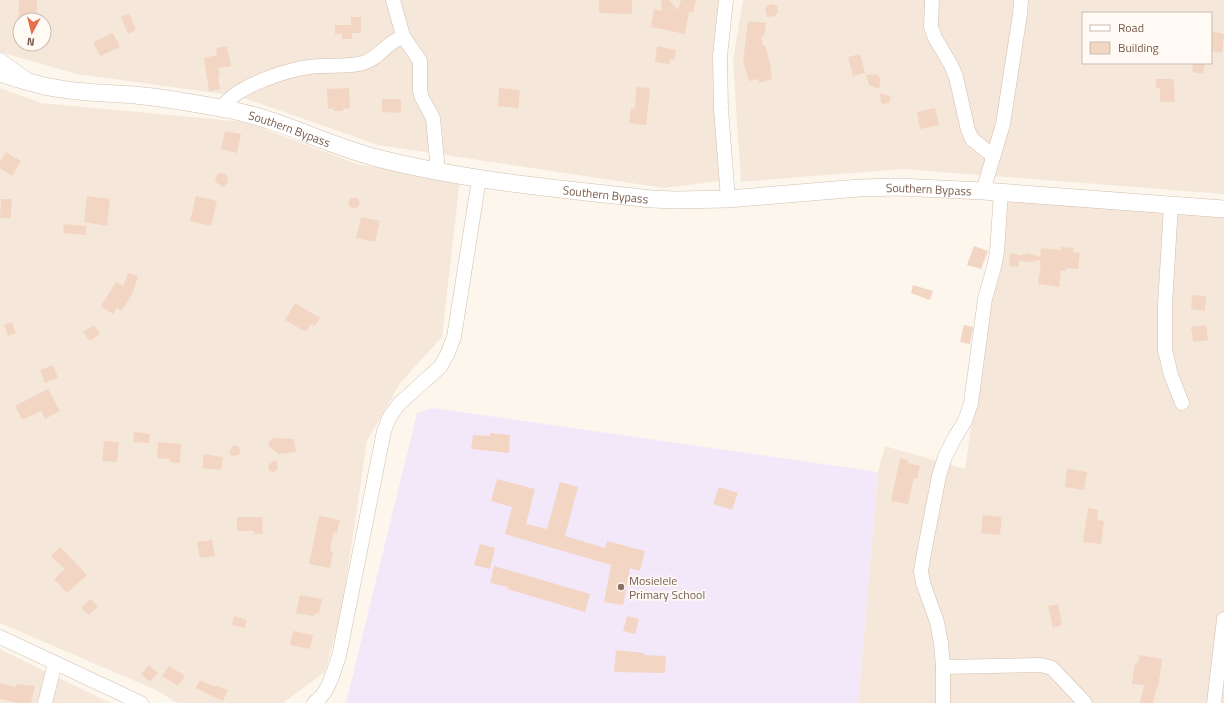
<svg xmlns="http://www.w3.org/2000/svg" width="1224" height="703" viewBox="0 0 1224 703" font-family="'Titillium Web',sans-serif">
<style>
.residential{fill:#f5e8da;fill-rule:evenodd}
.education{fill:#f3e8fa}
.building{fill:#f3d5c3}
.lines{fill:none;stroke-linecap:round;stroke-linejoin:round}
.minor-casing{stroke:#d1beb0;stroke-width:15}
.tertiary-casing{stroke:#d1beb0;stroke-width:18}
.minor{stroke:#fff;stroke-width:14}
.tertiary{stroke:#fff;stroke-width:17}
.education-dot{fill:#8d6e63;stroke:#fffaf3;stroke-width:1.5}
.labels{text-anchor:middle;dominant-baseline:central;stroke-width:3.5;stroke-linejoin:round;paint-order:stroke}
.street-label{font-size:12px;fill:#7a5c4d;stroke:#fffaf3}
.education-label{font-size:12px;fill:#785e54;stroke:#fffaf3;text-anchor:start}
</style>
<rect width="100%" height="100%" fill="#fdf6ec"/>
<!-- residential -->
<g class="residential">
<path d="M0 0H722L720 181 664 188 378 145 238 96 76 74 0 52ZM20 20H44V44H20Z"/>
<path d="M743 0H1224V194L902 169 741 182 733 61ZM1083 13H1211V63H1083Z"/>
<polygon points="0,88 41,103 245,122 360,165 460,179 442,337 401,382 367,441 342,609 325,672 283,703 178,703 156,690 0,623"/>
<polygon points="1005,199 1224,214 1224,703 858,703 878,472 885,446 965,469"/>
<polygon points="0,649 34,666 111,703 0,703"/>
</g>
<!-- education -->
<polygon class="education" points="433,408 878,472 858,703 346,703 417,413"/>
<!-- building -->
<g class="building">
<polygon points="19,0 37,0 37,19 18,19"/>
<polygon points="599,0 632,0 632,14 599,13"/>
<polygon points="661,0 669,0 678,10 681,0 696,0 693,13 689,12 685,34 651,27 654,9 662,11"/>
<polygon points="771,4 777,6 778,12 775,16 767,17 765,9 768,5"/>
<polygon points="129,13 136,30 128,34 121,17"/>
<polygon points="351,17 361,17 361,33 352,33 352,39 342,39 342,34 335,34 335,25 351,25"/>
<polygon points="747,21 766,23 764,37 761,35 763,46 765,45 770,64 772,79 759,83 758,79 749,81 743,62 748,22"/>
<polygon points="1211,31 1224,34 1222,53 1211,51"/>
<polygon points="113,33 120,47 100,56 93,42"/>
<polygon points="227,46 231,66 218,68 220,77 218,77 220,89 209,91 204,58 217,55 216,48"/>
<polygon points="657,46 676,50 674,60 670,59 669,64 655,62"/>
<polygon points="860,54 865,73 853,76 848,57"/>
<polygon points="1193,63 1205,63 1203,74 1192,72"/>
<polygon points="877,74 881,79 879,89 869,85 866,75"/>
<polygon points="1156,79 1174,79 1175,102 1160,102 1160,88 1156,88"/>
<polygon points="636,87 650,88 646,125 629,123 631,108 635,109"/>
<polygon points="349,88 350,108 343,109 343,111 334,111 334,108 328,109 327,89"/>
<polygon points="499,88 520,90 518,108 498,106"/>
<polygon points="880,93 891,97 889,103 882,104 881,102"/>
<polygon points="382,99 401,99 401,113 382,112"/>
<polygon points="935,108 939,125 920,129 917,112"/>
<polygon points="225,131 241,134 237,153 221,149"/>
<polygon points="6,152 21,161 12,176 0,168 0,162"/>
<polygon points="220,173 226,174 228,177 228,181 224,188 217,183 215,181 217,174"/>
<polygon points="87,196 110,199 107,226 84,222"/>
<polygon points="196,196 217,201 211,226 190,221"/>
<circle cx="354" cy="203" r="5.5"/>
<polygon points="1,199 12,199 11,218 0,218"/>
<polygon points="361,217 380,221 375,242 356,238"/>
<polygon points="64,224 86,226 86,235 63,233"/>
<polygon points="974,246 988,251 981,269 967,265"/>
<polygon points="1061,247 1073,248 1073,252 1080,253 1078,269 1066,268 1066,271 1061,271 1059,287 1038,284 1041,265 1040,265 1040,260 1028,262 1019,261 1018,267 1009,266 1010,253 1020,255 1020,256 1028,253 1040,257 1041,248 1061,250"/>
<polygon points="128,273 138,276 133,292 122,311 117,308 113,314 101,306 116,282 123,286"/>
<polygon points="913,285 933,291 930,300 911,293"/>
<polygon points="1192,295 1206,296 1205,311 1191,309"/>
<polygon points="295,303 320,318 315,326 311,324 306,332 285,320"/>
<polygon points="12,322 16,333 8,336 4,325"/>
<polygon points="94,325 100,334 90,341 83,332"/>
<polygon points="964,325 973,327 970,344 960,342"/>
<polygon points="1206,325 1208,340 1193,342 1191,327"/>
<polygon points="53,365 58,378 45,383 40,370"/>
<polygon points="48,389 60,411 45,419 41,411 22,420 15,406"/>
<polygon points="134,432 150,434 149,443 133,442"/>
<polygon points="490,433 510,435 509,453 471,449 473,435 490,436"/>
<polygon points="273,438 294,439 296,452 278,454 269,446 269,441"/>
<polygon points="104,441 119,442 117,462 102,461"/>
<polygon points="158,442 181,444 180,463 170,462 170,459 157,458"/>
<polygon points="235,445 238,446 240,449 240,454 235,456 229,454 231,448"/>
<polygon points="204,454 223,457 221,470 202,468"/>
<polygon points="900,458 908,460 908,463 920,466 917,479 914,478 908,504 891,501"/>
<polygon points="276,460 278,466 277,470 273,472 270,471 268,468 269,464"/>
<polygon points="1067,469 1087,472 1084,490 1065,487"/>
<polygon points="497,479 535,489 526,524 547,529 560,482 578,487 565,536 605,548 607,541 645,551 640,571 630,568 623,605 604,602 611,565 505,534 512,507 491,501"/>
<polygon points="719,487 738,493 732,510 713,504"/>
<polygon points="1088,508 1098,510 1097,520 1104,521 1101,544 1083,542"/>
<polygon points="983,515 1002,517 1000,535 981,533"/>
<polygon points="319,516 340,520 337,533 333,532 330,552 333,552 330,568 309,564"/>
<polygon points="237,517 262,517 263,534 254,534 254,531 237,531"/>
<polygon points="212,540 215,556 200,558 197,542"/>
<polygon points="480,544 495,548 490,569 474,565"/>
<polygon points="60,547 87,575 67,593 54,579 65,569 51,556"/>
<polygon points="494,566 590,594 585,612 507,589 508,587 490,583"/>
<polygon points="300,595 322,599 319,614 315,613 314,616 296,613"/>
<polygon points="90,599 98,606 89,615 81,608"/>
<polygon points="1058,604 1062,625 1053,628 1048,606"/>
<polygon points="234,616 247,620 245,628 232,625"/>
<polygon points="627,616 639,619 635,634 623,631"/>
<polygon points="293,631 313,635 310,649 290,645"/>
<polygon points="616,650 644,653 644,655 666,656 665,673 614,672"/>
<polygon points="1139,655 1162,659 1158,688 1157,686 1153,703 1140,703 1144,685 1132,684 1135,663 1138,663"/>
<polygon points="149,665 158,673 150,682 141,674"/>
<polygon points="169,666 185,676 178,686 162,676"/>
<polygon points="200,680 215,687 216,685 228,690 223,701 196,688"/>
<polygon points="0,683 16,687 16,684 35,686 31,703 17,703 0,699"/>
</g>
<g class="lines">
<defs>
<g id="minor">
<polyline points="393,0 403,36 420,61 420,91 422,98 433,118 438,171"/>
<polyline points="726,0 720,56 721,109 728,199"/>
<polyline points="932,0 931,27 935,38 951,65 956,77 968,130 972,139 993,156"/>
<polyline points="0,60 25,78"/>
<path d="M220 108C226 103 232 96 239 92 260 79 295 67 320 66 334 65 349 67 363 63 374 60 381 51 390 44 394 41 399 39 403 36"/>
<polyline points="983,191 1003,124 1020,14 1021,0"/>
<polyline points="1171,205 1165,305 1165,350 1171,375 1182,403"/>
<polyline points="0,637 141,703"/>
<polyline points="943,667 1041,665 1052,668 1085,703"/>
<polyline points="45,703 55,663"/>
<path d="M314 703C329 693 333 672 339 656L384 431 389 418 399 404 440 367 447 355 454 337 479 179"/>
<polyline points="943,703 943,667 941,643 937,622 923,583 921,571 924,553 939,476 945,457 954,439 965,421 971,403 985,299 994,267 997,252 1001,192"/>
<polyline points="1214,703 1224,619"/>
</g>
<g id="tertiary">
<path id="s1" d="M0 73C18 79 36 85 55 88 81 93 108 93 135 95 167 98 199 104 231 110 281 120 327 145 377 158 467 181 560 189 652 199L675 200 728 199 859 188 899 187 983 191 1224 209"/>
</g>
</defs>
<!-- minor casing -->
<use href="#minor" class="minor-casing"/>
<!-- tertiary casing -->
<use href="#tertiary" class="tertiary-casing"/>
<!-- minor -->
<use href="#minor" class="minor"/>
<!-- tertiary -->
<use href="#tertiary" class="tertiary"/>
</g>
<!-- markers -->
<circle class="education-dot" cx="621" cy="587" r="4"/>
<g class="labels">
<!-- street labels -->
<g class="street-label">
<text stroke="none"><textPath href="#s1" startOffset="296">Southern Bypass</textPath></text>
<text stroke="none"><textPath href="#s1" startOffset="944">Southern Bypass</textPath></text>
<text stroke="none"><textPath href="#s1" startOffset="620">Southern Bypass</textPath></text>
</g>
<!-- education labels -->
<g class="education-label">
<text x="629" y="580">Mosielele<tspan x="629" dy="14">Primary School</tspan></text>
</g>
</g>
<!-- legend -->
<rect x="1082" y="12" width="130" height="52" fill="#fffaf3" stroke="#cabbb1"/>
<rect x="1090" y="25" width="20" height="6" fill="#ffffff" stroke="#cabbb1"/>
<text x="1118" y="32" font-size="12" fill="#7a5c4d">Road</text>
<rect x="1090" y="42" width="20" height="12" fill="#f3d5c3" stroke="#cabbb1"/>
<text x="1118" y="52" font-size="12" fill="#7a5c4d">Building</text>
<!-- north arrow -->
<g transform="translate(32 32) rotate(187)"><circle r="19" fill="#fffaf3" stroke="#cabbb1"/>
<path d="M0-3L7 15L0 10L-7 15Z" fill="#e76f51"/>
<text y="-6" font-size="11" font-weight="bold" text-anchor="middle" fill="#7a5c4d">N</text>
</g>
</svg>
